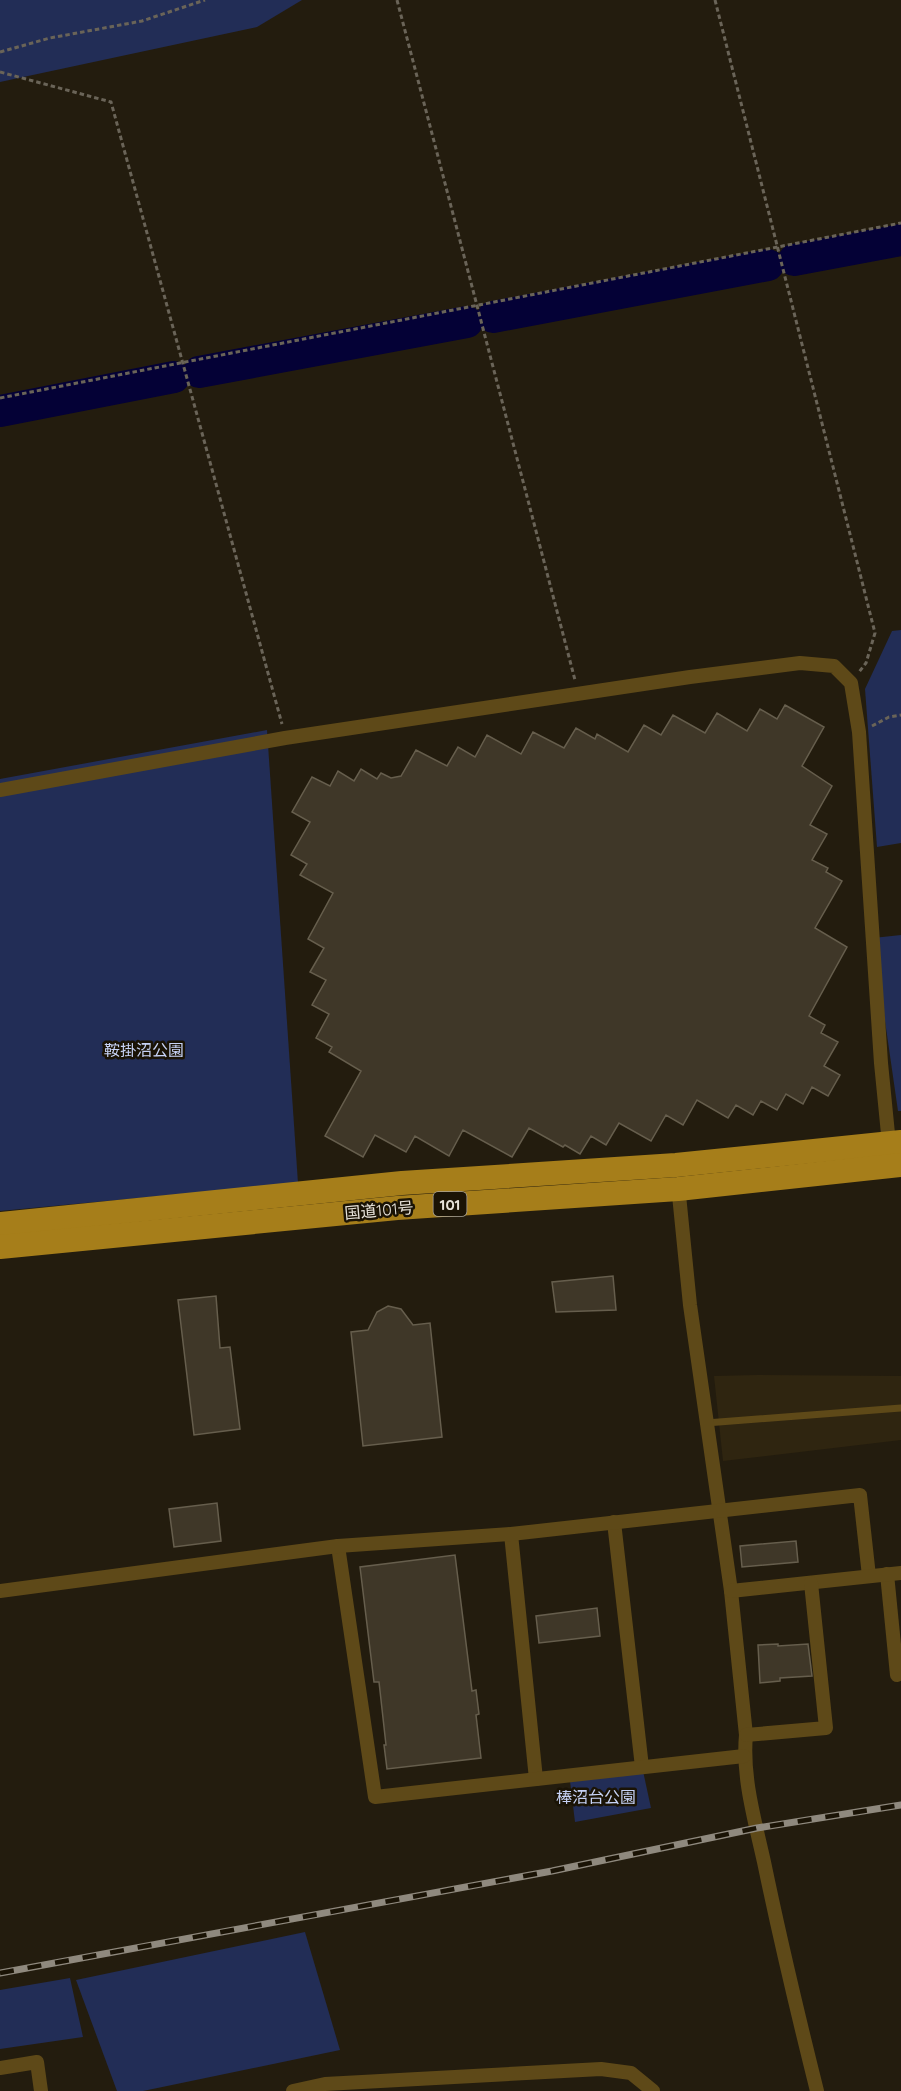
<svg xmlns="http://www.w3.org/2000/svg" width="901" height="2091" viewBox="0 0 901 2091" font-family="Quicksand,'Noto Sans JP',sans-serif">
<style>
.built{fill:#2f2510}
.green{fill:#222d56}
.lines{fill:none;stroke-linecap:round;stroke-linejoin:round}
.river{stroke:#040136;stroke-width:32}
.building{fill:#3f3728;stroke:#665e4d;stroke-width:1.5}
.path{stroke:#6a6458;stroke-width:3;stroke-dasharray:4.5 3;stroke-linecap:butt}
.service{stroke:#5e4918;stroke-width:7}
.minor{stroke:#5e4918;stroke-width:14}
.trunk{stroke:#a67e1a;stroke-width:24}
.rail-casing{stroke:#8f897e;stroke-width:7}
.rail{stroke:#1a1305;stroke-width:4.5;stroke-dasharray:14;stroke-linecap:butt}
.labels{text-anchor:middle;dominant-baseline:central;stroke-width:5;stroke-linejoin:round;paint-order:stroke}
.shield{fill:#1a1305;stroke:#aaa59a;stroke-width:1.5}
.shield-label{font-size:15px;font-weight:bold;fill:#e8e3da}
.park-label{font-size:16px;fill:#c7d3f6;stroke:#1a1305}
.street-label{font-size:16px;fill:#e8e3da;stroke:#1a1305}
</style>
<rect width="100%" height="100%" fill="#231c0e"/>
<!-- built -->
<polygon class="built" points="757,1375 901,1376 901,1440 723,1461 714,1376"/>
<!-- green -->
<g class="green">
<polygon points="0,0 302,0 257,27 0,82"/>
<polygon points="901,630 901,843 877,847 865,689 892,631"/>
<polygon points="267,730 298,1183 0,1211 0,779"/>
<polygon points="901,935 901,1111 898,1111 873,938"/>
<polygon points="643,1771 651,1808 575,1822 570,1781"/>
<polygon points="305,1932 340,2050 143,2091 117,2091 76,1980"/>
<polygon points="70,1978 83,2037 0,2049 0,1990"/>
</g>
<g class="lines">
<!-- river -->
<g class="river">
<polyline points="794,260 901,240"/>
<polyline points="493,317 768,265"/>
<polyline points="199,372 467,322"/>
<polyline points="0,411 174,377"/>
</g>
</g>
<!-- building -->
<g class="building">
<polygon points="785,705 824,727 802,766 832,786 810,825 827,834 812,860 828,868 826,872 842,881 815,928 847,947 809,1016 825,1025 821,1033 838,1042 824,1066 840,1075 828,1096 812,1087 803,1104 786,1094 777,1110 761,1101 753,1115 736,1105 728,1118 697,1100 683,1125 666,1115 651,1141 619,1123 606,1145 591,1136 580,1154 565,1145 563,1147 529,1128 512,1157 463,1130 449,1156 415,1136 406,1152 375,1135 363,1157 325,1136 361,1071 329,1052 332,1047 316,1038 329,1014 312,1005 326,980 310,972 324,948 308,939 333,893 300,875 307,864 291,855 310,822 292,812 312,777 330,786 338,771 354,781 361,769 377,779 381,773 391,778 401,776 416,750 447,766 458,747 475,757 487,735 521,754 533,732 564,748 576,728 595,739 597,734 628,752 644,725 661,735 673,715 705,733 717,713 747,731 760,709 777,719"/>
<polygon points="613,1276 616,1310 556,1312 552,1282"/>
<polygon points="216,1296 220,1348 230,1347 240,1429 194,1435 178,1300"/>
<polygon points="388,1306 401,1309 413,1325 430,1323 442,1437 363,1446 351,1332 368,1330 377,1312"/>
<polygon points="217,1503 221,1541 174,1547 169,1509"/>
<polygon points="796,1541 798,1562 742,1567 740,1546"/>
<polygon points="455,1555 472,1691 476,1690 479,1714 476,1715 481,1758 387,1769 384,1745 386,1745 379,1682 374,1682 360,1567"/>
<polygon points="597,1608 600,1636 539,1643 536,1616"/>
<polygon points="778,1644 778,1646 808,1644 812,1676 780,1678 780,1681 760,1683 758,1645"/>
</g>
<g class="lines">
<!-- path -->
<g class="path">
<polyline points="397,0 575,680"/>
<polyline points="715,0 875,633 866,663 859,672"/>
<polyline points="0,52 50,38 142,21 205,0"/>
<polyline points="0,72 111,102 282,724"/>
<polyline points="0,398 901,223"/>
<polyline points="872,726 889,717 901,715"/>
</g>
<!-- service -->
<polyline class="service" points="706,1423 901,1408"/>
<!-- minor -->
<g class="minor">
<polyline points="0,790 285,738 690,677 800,663 834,666 851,683 859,732 881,1063 889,1144"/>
<path d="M678 1185 690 1305 731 1591 746 1735C742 1777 755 1821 764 1862 780 1939 798 2015 817 2091"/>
<polyline points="614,1522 642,1767"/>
<polyline points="511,1534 536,1779"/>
<polyline points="338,1546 375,1797 744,1756"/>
<polyline points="887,1574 897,1675"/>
<polyline points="0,1591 338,1546 511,1534 860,1495 869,1576"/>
<polyline points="731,1591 901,1573"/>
<polyline points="746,1735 826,1728 811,1583"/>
<polyline points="0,2068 37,2062 41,2091"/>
<polyline points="293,2091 325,2084 601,2069 631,2073 653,2091"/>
</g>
<!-- trunk -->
<g class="trunk">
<polyline points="0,1224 402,1183 676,1165 901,1142"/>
<polyline points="0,1247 397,1208 678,1189 901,1165"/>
</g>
<defs>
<polyline id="rail" points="0,1973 552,1871 757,1828 901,1805"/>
</defs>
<!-- rail casing -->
<use href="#rail" class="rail-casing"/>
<!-- rail -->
<use href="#rail" class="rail"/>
</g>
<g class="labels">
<!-- shield labels -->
<rect class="shield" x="433.5" y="1192" width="33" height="24" rx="4.5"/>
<g class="shield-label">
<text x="450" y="1204">101</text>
</g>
<!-- park labels -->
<g class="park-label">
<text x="144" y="1050">鞍掛沼公園</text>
<text x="596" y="1797">棒沼台公園</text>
</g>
<!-- street labels -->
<g class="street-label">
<text transform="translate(379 1210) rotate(-5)">国道101号</text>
</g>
</g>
</svg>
